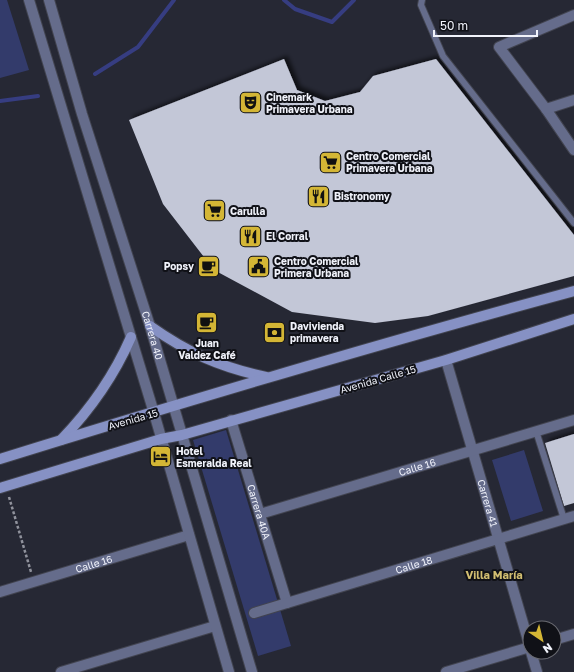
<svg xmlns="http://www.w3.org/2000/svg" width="574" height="672" viewBox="0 0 574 672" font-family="'Golos Text',sans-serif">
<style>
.green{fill:#333b6b}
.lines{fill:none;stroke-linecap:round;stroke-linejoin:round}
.stream{stroke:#363d81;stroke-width:4}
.building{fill:#c3c7d7;filter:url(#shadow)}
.service-casing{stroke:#424450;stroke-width:8}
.minor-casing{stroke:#424450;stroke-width:12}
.tertiary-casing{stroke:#424450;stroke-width:12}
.secondary-casing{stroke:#424450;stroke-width:12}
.path{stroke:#90929c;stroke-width:2.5;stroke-dasharray:3 2;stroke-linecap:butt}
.service{stroke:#656c8b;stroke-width:6}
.minor{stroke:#656c8b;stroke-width:10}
.tertiary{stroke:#656c8b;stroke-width:10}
.secondary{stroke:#8691c4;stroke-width:10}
.labels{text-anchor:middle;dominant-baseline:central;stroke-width:4;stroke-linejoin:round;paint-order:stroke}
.poi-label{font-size:10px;font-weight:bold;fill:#f1f3fb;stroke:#101117;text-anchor:start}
.street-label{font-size:10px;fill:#f1f3fb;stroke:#101117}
.neighbourhood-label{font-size:11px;font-weight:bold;fill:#d2be71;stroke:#101117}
</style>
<defs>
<filter id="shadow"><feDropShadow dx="3.5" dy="-3.5" stdDeviation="2" flood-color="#0009"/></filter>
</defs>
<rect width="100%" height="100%" fill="#262834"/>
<!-- green -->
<g class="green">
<polygon points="0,0 7,0 29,70 0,78"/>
<polygon points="226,430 291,646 258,656 193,440"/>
<polygon points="524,450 543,511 511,521 492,460"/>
</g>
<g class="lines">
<!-- stream -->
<g class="stream">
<polyline points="284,0 295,9 332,22 354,0"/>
<polyline points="95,74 138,47 174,0"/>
<polyline points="0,101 38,96"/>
</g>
</g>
<!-- building -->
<g class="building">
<polygon points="284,59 297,90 325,101 360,92 373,76 436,59 574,235 574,276 428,316 375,323 292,312 214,270 163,204 129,120"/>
<polygon points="574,434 574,503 564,506 545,443"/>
</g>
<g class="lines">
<defs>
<g id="service">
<polyline points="422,0 421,5 443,56 574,223"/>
<polyline points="536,431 564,519"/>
</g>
<g id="minor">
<polyline points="574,15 499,47 546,109 574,150"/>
<polyline points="546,109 574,100"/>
<path id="s1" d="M446 360 530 647"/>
<path id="s2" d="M231 420 287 603"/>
<path id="s3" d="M260 514 574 420"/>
<path id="s4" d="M0 592 189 535"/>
<path id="s5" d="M254 613 574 516"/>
<polyline points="554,640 574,634"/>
<polyline points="531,652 537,672"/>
<polyline points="61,672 215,626"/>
<polyline points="446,672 530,647"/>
</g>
<g id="tertiary">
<polyline points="29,0 154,413 229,672"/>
<path id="s6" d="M49 0 82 114 150 326 252 672"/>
</g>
<g id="secondary">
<path d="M150 326C188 353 220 367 266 377"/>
<path d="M61 440C91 409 114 376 131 337"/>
<path d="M0 459C190 400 381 343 574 291"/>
<polyline points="0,488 161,439 182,435 446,360 574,319"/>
</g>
</defs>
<!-- service casing -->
<use href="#service" class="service-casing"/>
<!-- minor casing -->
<use href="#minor" class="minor-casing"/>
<!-- tertiary casing -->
<use href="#tertiary" class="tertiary-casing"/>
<!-- secondary casing -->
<use href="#secondary" class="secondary-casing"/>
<!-- path -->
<polyline class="path" points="9,497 31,572"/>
<!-- service -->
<use href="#service" class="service"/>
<!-- minor -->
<use href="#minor" class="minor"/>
<!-- tertiary -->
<use href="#tertiary" class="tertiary"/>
<!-- secondary -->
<use href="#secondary" class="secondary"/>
</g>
<!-- icons -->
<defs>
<symbol id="theatre-square" viewBox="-11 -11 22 22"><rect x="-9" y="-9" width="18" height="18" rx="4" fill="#d4b635" stroke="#101117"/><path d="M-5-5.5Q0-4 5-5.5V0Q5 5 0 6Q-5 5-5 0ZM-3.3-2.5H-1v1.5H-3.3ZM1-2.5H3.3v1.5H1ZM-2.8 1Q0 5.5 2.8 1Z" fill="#111"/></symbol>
<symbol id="supermarket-square" viewBox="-11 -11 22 22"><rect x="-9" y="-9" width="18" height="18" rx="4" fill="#d4b635" stroke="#101117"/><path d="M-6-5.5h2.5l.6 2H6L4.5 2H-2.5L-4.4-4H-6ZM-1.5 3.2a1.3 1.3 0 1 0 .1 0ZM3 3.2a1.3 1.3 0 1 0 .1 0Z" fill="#111"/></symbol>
<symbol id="restaurant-square" viewBox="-11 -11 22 22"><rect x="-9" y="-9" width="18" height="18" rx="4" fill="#d4b635" stroke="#101117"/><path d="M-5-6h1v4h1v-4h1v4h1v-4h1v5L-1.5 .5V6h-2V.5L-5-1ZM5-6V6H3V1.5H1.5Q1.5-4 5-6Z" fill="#111"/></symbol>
<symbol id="cafe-square" viewBox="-11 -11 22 22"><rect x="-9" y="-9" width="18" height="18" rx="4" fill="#d4b635" stroke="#101117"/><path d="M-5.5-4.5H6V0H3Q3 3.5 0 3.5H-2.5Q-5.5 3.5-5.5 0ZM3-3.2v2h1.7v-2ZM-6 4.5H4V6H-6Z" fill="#111"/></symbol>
<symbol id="civic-square" viewBox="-11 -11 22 22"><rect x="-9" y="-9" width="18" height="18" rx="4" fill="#d4b635" stroke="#101117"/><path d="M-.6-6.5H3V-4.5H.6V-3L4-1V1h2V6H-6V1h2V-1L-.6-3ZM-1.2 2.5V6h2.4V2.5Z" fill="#111"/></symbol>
<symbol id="bank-square" viewBox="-11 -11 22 22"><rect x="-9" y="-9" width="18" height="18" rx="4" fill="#d4b635" stroke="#101117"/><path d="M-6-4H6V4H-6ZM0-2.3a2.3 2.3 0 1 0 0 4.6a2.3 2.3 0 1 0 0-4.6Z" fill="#111"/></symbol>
<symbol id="hotel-square" viewBox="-11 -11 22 22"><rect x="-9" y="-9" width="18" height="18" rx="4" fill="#d4b635" stroke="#101117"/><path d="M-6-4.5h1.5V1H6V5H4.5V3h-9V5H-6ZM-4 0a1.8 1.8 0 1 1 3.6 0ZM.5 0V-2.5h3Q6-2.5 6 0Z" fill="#111"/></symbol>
</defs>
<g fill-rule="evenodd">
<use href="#theatre-square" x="238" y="90" width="25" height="25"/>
<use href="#supermarket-square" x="318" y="150" width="25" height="25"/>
<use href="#restaurant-square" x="306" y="184" width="25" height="25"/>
<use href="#supermarket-square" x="202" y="198" width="25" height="25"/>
<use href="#restaurant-square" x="238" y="224" width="25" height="25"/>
<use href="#cafe-square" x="196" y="254" width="25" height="25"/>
<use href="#civic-square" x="246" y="254" width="25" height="25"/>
<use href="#cafe-square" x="194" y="310" width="25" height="25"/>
<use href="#bank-square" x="262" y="320" width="25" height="25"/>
<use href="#hotel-square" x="148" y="444" width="25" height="25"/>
</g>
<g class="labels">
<!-- poi labels -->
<g class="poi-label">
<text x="266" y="97">Cinemark<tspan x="266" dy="12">Primavera Urbana</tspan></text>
<text x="346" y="156">Centro Comercial<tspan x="346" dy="12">Primavera Urbana</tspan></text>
<text x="334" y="196">Bistronomy</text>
<text x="230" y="211">Carulla</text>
<text x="266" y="236">El Corral</text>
<text x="274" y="261">Centro Comercial<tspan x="274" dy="12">Primera Urbana</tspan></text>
<text x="194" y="266" text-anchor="end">Popsy</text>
<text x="290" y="326">Davivienda<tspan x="290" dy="12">primavera</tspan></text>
<text x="207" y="343" text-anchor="middle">Juan<tspan x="207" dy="12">Valdez Café</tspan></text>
<text x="176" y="451">Hotel<tspan x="176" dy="12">Esmeralda Real</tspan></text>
</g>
<!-- street labels -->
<g class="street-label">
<text stroke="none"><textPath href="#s6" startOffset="351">Carrera 40</textPath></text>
<text transform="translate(378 379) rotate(-16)">Avenida Calle 15</text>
<text transform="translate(133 419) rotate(-16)">Avenida 15</text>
<text stroke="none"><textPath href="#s3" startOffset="164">Calle 16</textPath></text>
<text stroke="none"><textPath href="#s1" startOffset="149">Carrera 41</textPath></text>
<text stroke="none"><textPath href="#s2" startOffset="96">Carrera 40A</textPath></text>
<text stroke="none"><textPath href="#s4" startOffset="98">Calle 16</textPath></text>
<text stroke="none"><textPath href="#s5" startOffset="167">Calle 18</textPath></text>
</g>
<!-- neighbourhood labels -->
<g class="neighbourhood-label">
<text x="494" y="574">Villa María</text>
</g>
</g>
<!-- north arrow -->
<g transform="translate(542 640) rotate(145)"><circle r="19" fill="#101117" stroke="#6a6b72"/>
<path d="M0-3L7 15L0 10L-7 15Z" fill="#d4b635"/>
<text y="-6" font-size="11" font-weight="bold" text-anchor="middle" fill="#f1f3fb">N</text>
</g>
<!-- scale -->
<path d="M434 30v6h103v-6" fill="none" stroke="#f1f3fb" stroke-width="2"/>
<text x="440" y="30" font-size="12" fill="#f1f3fb" stroke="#101117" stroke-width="3" paint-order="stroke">50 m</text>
</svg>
